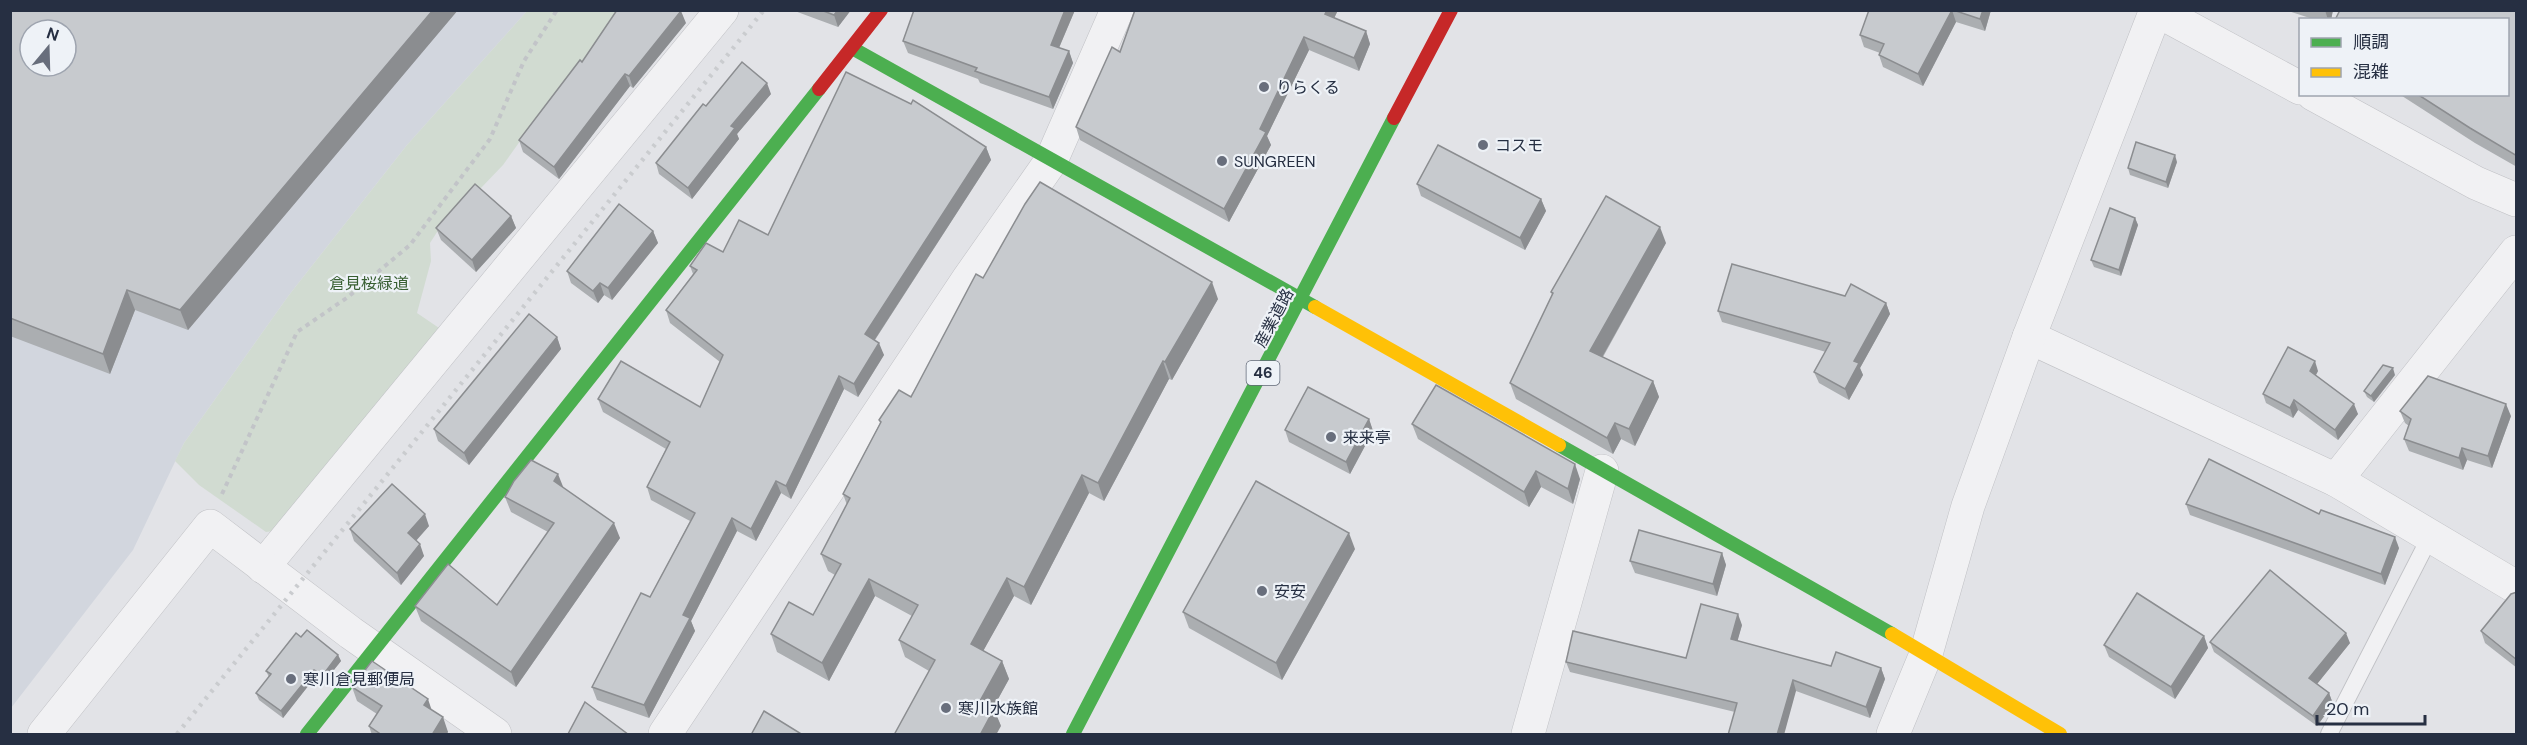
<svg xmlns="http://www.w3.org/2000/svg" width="2527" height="745" viewBox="0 0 2527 745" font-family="'DM Sans','Noto Sans JP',sans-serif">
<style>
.built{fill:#d2d6de;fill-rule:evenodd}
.green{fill:#d1dbd1}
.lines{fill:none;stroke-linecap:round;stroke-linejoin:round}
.lane-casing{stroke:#c0c1c5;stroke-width:18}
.street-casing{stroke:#c0c1c5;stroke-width:34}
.path{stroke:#c2c4c8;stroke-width:4;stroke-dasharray:4.5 4.5;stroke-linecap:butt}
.lane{stroke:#f1f1f3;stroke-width:16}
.street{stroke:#f1f1f3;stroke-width:33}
.fast{stroke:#4caf50;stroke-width:14}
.slow{stroke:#ffc107;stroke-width:14}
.jam{stroke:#c62828;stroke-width:14}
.rail{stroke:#cacccf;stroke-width:4.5;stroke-dasharray:3 6;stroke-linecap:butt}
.wall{fill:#abaeb1}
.shaded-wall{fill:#8b8d90}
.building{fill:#c7cace;stroke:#8b8d90;stroke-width:1.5;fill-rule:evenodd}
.poi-dot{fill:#686e7c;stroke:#eef2f7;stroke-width:2}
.labels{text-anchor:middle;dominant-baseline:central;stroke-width:4.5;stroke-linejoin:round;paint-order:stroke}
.shield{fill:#eef2f7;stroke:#626a78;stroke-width:1.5}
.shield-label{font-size:15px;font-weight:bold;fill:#262f42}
.poi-label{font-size:16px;fill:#262f42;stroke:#eef2f7;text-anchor:start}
.park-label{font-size:16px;fill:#385f32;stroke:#eef2f7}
.street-label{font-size:16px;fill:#262f42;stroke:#eef2f7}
</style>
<rect width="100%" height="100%" fill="#e2e3e7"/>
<!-- built -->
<path class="built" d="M11 11H527L407 145 289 295 184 443 133 550 11 708ZM30 30H66V66H30Z"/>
<!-- green -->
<polygon class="green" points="527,11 623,11 540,113 503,165 481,188 450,212 430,243 431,261 417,313 442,330 281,530 266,532 199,485 175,461 184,443 289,295 407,145"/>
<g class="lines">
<defs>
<polyline id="lane" points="2329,734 2430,537"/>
<g id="street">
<polyline points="2156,10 2300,88"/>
<polyline points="2313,94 2476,183 2516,200"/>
<polyline points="2029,337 2336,480 2516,587"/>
<polyline points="2336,480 2516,252"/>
<polyline points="263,567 722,10"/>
<polyline points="44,734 210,526 351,633 495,734"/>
<polyline points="665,734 969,278 1051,161 1117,10"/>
<polyline points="1528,734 1602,471"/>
<polyline points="1893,734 1926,654 1968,506 2029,337 2156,10"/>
</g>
</defs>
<!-- lane casing -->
<use href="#lane" class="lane-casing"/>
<!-- street casing -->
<use href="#street" class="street-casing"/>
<!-- path -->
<polyline class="path" points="222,494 297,332 348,297 410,245 490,139 524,61 557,10"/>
<!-- lane -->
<use href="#lane" class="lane"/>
<!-- street -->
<use href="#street" class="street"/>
<!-- fast -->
<g class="fast">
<polyline points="852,48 1315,307"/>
<polyline points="1559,445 1892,634"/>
<polyline points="307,734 819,89"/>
<polyline points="1073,734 1394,118"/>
</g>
<!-- slow -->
<g class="slow">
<polyline points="1315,307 1559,445"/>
<polyline points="1892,634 2060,734"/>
</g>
<!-- jam -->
<g class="jam">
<polyline points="819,89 881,10"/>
<polyline points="1394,118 1451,10"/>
</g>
<!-- rail -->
<polyline class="rail" points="177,734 764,10"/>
</g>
<!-- wall -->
<g class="wall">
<polygon points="10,10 458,10 188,330 135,310 110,374 10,336"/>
<polygon points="792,10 851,10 838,27"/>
<polygon points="914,10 1075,10 1059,48 1069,51 1073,63 1053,109 980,83 978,79 908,53 903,41"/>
<polygon points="1135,10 1338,10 1334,18 1366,31 1370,44 1359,71 1309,50 1267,136 1271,145 1229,222 1080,140 1076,127 1120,52"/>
<polygon points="1869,10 1991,10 1985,31 1956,22 1923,86 1883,67 1879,55 1880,53 1864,47 1860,35"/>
<polygon points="2285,10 2333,10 2331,20 2316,20"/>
<polygon points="2517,10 2517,167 2475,143 2399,94 2508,94"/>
<polygon points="686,23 633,88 630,86 559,179 523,152 519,140 582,62"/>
<polygon points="771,94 737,134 739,139 692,199 659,174 656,163 706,106"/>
<polygon points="986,147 991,160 875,340 884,355 858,397 844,389 791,499 781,493 756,541 737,531 691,621 695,631 649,718 597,700 592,687 650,597 690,521 651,500 647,487 666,449 603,412 598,399 700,407 720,362 670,323 666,310 693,274 690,266 723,252 768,235"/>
<polygon points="2177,162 2168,188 2130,175 2128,168"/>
<polygon points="1417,184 1541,199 1546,211 1525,250 1421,196"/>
<polygon points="511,216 516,228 476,272 441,240 436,228"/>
<polygon points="2135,218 2138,225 2121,276 2094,267 2091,260"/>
<polygon points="653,231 658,243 612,300 604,295 598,303 571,283 567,271"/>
<polygon points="1666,243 1603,357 1653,381 1659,397 1635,446 1621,439 1613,454 1516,399 1510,383 1552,295 1551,292"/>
<polygon points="983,278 1218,299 1172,380 1169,379 1104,501 1089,493 1031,605 1014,596 983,651 1002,661 1009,679 993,708 1001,726 929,671 905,657 899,640 912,616 875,596 829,681 777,652 771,634 813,615 835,575 828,571 821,554 847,505 843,494 880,423 879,420 911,397"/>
<polygon points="1845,296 1886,303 1890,314 1860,368 1863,375 1849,400 1819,383 1814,372 1826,352 1722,322 1718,311"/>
<polygon points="557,337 561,349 469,465 438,441 434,429"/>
<polygon points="2318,371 2316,375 2358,414 2338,440 2298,410 2293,418 2266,403 2263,394"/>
<polygon points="2395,375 2374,402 2367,397 2364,391"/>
<polygon points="2400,411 2511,416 2492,468 2467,460 2463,470 2409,451 2404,439 2409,426 2405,423"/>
<polygon points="1369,419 1373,431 1350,474 1289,442 1285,430"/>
<polygon points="1412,424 1580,479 1573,504 1541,487 1529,507 1418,439"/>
<polygon points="563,488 620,538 516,687 421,621 415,606 497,605 548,532 511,512 505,497"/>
<polygon points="2186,504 2319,514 2399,548 2385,585 2190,515"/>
<polygon points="429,526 416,541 424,556 401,585 354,541 350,529"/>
<polygon points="1355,549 1282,680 1189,628 1183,612"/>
<polygon points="1722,553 1726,565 1717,596 1635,573 1630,561"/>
<polygon points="2517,592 2517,668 2485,643 2481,631"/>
<polygon points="1742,625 1737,641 1831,666 1881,668 1885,679 1870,718 1796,691 1735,712 1570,672 1566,662 1686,658"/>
<polygon points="2204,636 2208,648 2175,699 2109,657 2104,645"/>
<polygon points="301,637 338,655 341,661 325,681 316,676 283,718 259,700 256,693 269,677 266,671"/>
<polygon points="2210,642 2350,643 2317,684 2329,693 2333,704 2317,726 2214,652"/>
<polygon points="352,687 432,710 448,732 446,735 372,735 369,726 377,714 357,701"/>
</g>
<!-- shaded-wall -->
<g class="shaded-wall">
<polygon points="433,10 458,10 188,330 180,310"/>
<polygon points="838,10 851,10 838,27 834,15"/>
<polygon points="1065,10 1075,10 1055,57 1051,45"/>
<polygon points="1327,10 1338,10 1330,27 1325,14"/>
<polygon points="1952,10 1956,22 1923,86 1918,74"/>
<polygon points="1983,10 1991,10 1985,31 1980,19"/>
<polygon points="2325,10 2333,10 2331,20 2328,20"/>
<polygon points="681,11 686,23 633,88 629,76"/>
<polygon points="1366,31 1370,44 1359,71 1354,58"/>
<polygon points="1304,37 1309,50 1267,136 1271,145 1229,222 1224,209 1260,129"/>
<polygon points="1069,51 1073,63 1053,109 1049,97"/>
<polygon points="625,74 630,86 559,179 554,167"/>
<polygon points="767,83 771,94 737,134 739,139 692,199 688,188 731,126"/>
<polygon points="986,147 991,160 870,347 865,334"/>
<polygon points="2175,155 2177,162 2168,188 2166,182"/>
<polygon points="1541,199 1546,211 1525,250 1520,238"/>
<polygon points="511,216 516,228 476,272 472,260"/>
<polygon points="2135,218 2138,225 2121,276 2119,270"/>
<polygon points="1660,227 1666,243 1596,368 1590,351"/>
<polygon points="653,231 658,243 612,300 608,288"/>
<polygon points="1212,282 1218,299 1172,380 1165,362"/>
<polygon points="600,283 604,295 598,303 593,291"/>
<polygon points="127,290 135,310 110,374 103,354"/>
<polygon points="1886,303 1890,314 1860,368 1863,375 1849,400 1845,389 1854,361"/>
<polygon points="557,337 561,349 469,465 464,453"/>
<polygon points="879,343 884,355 858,397 854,384"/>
<polygon points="1163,361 1169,379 1104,501 1098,483"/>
<polygon points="2315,361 2318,371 2313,380 2310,371"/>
<polygon points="2393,368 2395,375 2374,402 2371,396"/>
<polygon points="839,376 844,389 791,499 786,486"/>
<polygon points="1653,381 1659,397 1635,446 1629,429"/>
<polygon points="2294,400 2298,410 2293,418 2290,408"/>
<polygon points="2354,404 2358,414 2338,440 2335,430"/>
<polygon points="2506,404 2511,416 2492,468 2488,456"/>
<polygon points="1369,419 1373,431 1350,474 1346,462"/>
<polygon points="1615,423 1621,439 1613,454 1607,438"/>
<polygon points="2462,448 2467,460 2463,470 2459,458"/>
<polygon points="1575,464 1580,479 1573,504 1568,489"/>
<polygon points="1536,471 1541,487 1529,507 1524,492"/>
<polygon points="558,474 564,489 554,481"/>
<polygon points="1082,475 1089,493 1031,605 1024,587"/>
<polygon points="776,481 781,493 756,541 751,529"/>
<polygon points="425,514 429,526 412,545 408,533"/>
<polygon points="732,518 737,531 691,621 695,631 649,718 644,705 683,615"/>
<polygon points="614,523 620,538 516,687 511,672"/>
<polygon points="1349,533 1355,549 1282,680 1276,663"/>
<polygon points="2395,537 2399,548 2385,585 2381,574"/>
<polygon points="420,544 424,556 401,585 397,573"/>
<polygon points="1722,553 1726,565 1717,596 1713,584"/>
<polygon points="1007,578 1014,596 977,662 971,644"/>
<polygon points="869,579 875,596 829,681 822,663"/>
<polygon points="1738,614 1742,625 1735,650 1731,639"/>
<polygon points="2346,633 2350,643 2313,689 2309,678"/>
<polygon points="2204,636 2208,648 2175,699 2171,687"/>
<polygon points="338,655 341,661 325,681 323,675"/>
<polygon points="1002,661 1009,679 987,719 980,701"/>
<polygon points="1881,668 1885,679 1870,718 1866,707"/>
<polygon points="314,670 316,676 283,718 281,711"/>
<polygon points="1793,680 1796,691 1784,735 1777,735"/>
<polygon points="2329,693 2333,704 2317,726 2313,716"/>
<polygon points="428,699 433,714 424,705"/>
<polygon points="994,709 1001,726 996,735 980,735"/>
<polygon points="443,717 448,732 446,735 432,735"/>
</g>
<!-- building -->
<g class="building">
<path d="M10 10H433L180 310 127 290 103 354 10 318ZM30 30H66V66H30Z"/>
<polygon points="617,10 681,11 629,76 625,74 554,167 519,140 580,60 582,62"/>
<polygon points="821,10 838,10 834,15"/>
<polygon points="914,10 1065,10 1051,45 1069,51 1049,97 975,71 977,68 903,41"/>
<polygon points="1135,10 1327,10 1325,14 1366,31 1354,58 1304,37 1260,129 1266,132 1224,209 1076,127 1112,47 1120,52"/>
<polygon points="1869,10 1952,10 1918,74 1879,55 1884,44 1860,35"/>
<polygon points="1953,10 1983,10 1980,19"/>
<polygon points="2340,10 2517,10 2517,156 2470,128 2417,94 2508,94 2508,20 2335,20"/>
<polygon points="742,62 767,83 731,126 735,128 688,188 656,163 703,104 706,106"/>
<polygon points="846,72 911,104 913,100 986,147 865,334 879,343 854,384 839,376 786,486 776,481 751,529 732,518 683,615 690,618 644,705 592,687 641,593 650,597 695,513 647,487 670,442 598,399 621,361 700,407 723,355 666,310 697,270 690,266 706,243 723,252 739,220 768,235"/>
<polygon points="2136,142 2175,155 2166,182 2128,168"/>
<polygon points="1438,145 1541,199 1520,238 1417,184"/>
<polygon points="1040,182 1212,282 1165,362 1163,361 1098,483 1082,475 1024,587 1007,578 971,644 1002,661 980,701 994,709 980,735 894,735 935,660 899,640 918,605 869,579 822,663 771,634 789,602 813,615 841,564 821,554 850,498 843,494 881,422 879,420 899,390 911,397 976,274 983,278 1025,204"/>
<polygon points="475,184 511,216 472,260 436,228"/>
<polygon points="1606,196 1660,227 1590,351 1653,381 1629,429 1615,423 1607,438 1510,383 1553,293 1551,292"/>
<polygon points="619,204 653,231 608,288 600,283 593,291 567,271"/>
<polygon points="2110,208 2135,218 2119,270 2091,260"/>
<polygon points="1732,264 1845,296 1851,284 1886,303 1854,361 1859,363 1845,389 1814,372 1830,343 1718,311"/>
<polygon points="529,314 557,337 464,453 434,429"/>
<polygon points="2288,347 2315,361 2310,371 2354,404 2335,430 2294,400 2290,408 2263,394"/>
<polygon points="2383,365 2393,368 2371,396 2364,391"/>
<polygon points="2428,376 2506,404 2488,456 2462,448 2459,458 2404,439 2411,419 2400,411"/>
<polygon points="1436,385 1575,464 1568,489 1536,471 1524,492 1412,424"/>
<polygon points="1308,387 1369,419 1346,462 1285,430"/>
<polygon points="2209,459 2319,514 2321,510 2395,537 2381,574 2186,504"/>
<polygon points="531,460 558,474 554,481 614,523 511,672 415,606 448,564 497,605 554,523 505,497 514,481"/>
<polygon points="1256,481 1349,533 1276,663 1183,612"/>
<polygon points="392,484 425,514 408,533 420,544 397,573 350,529"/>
<polygon points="1639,530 1722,553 1713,584 1630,561"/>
<polygon points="2270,570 2346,633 2309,678 2329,693 2313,716 2210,642"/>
<polygon points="2517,592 2517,660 2481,631 2511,594"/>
<polygon points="2137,593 2204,636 2171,687 2104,645"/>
<polygon points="1701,604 1738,614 1731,639 1831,666 1836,652 1881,668 1866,707 1793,680 1777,735 1728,735 1737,703 1566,662 1573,631 1686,658"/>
<polygon points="307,630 338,655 323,675 314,670 281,711 256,693 271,674 266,671 296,633 301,637"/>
<polygon points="372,661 428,699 424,705 443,717 432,735 382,735 369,726 382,706 352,687"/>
<polygon points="585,702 629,735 568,734"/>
<polygon points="764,711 803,735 751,735"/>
</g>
<!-- markers -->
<g class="poi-dot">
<circle cx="1264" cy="87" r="6"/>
<circle cx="1483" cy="145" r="6"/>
<circle cx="1222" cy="161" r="6"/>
<circle cx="1331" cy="437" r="6"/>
<circle cx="1262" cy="591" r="6"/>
<circle cx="291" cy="679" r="6"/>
<circle cx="946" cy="708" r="6"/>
</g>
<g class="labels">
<!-- shield labels -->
<rect class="shield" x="1246.5" y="361" width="33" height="24" rx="4.5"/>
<g class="shield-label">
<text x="1263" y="373">46</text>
</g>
<!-- poi labels -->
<g class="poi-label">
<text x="1276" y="87">りらくる</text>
<text x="1495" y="145">コスモ</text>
<text x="1234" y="161">SUNGREEN</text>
<text x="1343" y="437">来来亭</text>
<text x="1274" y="591">安安</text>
<text x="303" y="679">寒川倉見郵便局</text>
<text x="958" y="708">寒川水族館</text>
</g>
<!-- park labels -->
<g class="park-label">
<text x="369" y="283">倉見桜緑道</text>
</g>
<!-- street labels -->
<g class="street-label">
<text transform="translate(1274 318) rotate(-62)">産業道路</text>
</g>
</g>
<!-- border -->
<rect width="2527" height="745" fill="none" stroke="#262f42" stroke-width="24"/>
<!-- legend -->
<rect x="2299" y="18" width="210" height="78" fill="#eef2f7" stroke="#9ea4af" stroke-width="1.5"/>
<rect x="2311" y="38" width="30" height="9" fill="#4caf50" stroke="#9ea4af" stroke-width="1.5"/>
<text x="2353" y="48" font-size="18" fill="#262f42">順調</text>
<rect x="2311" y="68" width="30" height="9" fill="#ffc107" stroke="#9ea4af" stroke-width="1.5"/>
<text x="2353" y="78" font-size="18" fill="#262f42">混雑</text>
<!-- north arrow -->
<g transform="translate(48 48) rotate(19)"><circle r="28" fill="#eef2f7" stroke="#9ea4af" stroke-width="1.5"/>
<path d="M0-4.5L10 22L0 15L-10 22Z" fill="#686e7c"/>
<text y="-9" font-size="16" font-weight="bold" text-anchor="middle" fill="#262f42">N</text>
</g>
<!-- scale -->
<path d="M2317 715v9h108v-9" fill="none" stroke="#262f42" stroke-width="3"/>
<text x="2326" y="715" font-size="18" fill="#262f42" stroke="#eef2f7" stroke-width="4.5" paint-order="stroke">20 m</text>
</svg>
